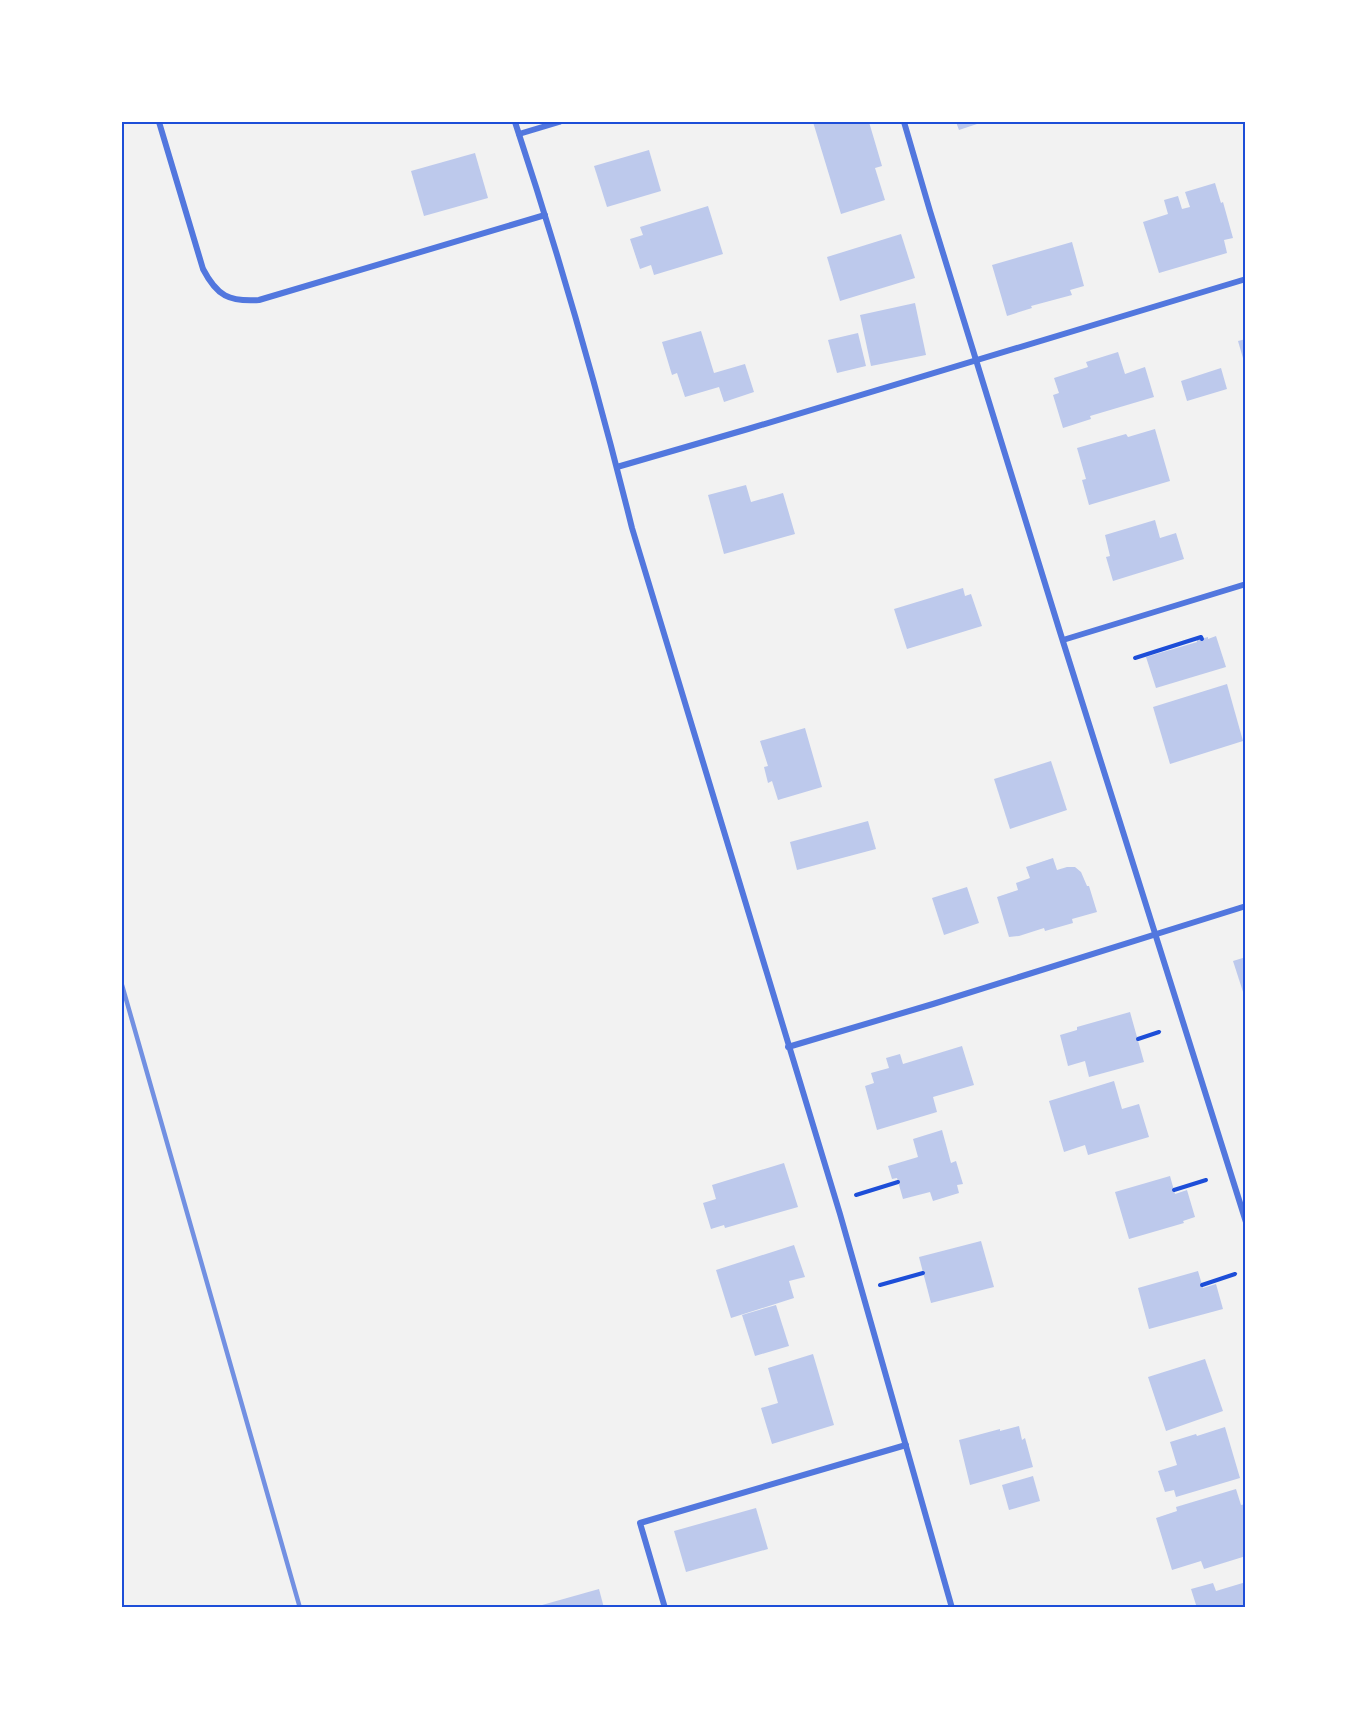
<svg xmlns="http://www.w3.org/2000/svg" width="1367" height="1729" viewBox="0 0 1367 1729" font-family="'Archivo Narrow',sans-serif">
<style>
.building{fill:#bdc9ec}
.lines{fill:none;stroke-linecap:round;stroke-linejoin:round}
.path{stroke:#1d4ed8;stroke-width:4}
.minor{stroke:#5277de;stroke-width:6}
.rail{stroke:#7290e2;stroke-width:4.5}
.neatline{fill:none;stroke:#1d4ed8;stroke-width:2}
</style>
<rect width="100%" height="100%" fill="#f2f2f2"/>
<!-- building -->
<g class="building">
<polygon points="813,122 869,122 882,166 875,168 885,200 841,214"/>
<polygon points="956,122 983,122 959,130"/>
<polygon points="649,150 661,191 607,207 594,166"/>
<polygon points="475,153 488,198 424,216 411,171"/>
<polygon points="1215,183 1221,203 1223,202 1233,238 1224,240 1227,253 1159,273 1143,222 1168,214 1164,200 1178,196 1182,209 1190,207 1185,192"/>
<polygon points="708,206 723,254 654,275 651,265 640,269 630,239 643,235 640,227"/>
<polygon points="901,234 915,278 840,301 827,257"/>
<polygon points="1072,242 1084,286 1070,290 1072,295 1031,306 1032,308 1007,316 992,265"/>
<polygon points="915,303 926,355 871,366 860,315"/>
<polygon points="701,331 714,373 745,364 754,392 724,402 719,387 685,397 677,373 672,375 662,342"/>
<polygon points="858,333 866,366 837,373 828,340"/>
<polygon points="1246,339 1246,365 1245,365 1238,341"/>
<polygon points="1118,352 1125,374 1145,367 1154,397 1090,416 1091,419 1063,428 1053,395 1059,393 1054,378 1088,367 1086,362"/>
<polygon points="1221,368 1227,389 1187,401 1181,381"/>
<polygon points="1155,429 1170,481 1089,505 1082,480 1086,479 1077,448 1126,434 1128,437"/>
<polygon points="746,485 751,502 783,493 795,534 724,554 708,495"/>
<polygon points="1155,520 1160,538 1176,533 1184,559 1113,581 1106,557 1110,556 1105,535"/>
<polygon points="963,588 965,596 971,594 982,626 907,649 894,609"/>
<polygon points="1216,636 1226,667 1156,688 1146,657 1197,642 1197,640 1208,637 1208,639"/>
<polygon points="1227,684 1243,741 1170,764 1153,707"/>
<polygon points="805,728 822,787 778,800 772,781 768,783 764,767 768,766 760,741"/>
<polygon points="1051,761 1067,810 1010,829 994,779"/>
<polygon points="868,821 876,849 797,870 790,842"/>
<polygon points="1053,858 1057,870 1067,867 1075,867 1081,872 1087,886 1089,886 1097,912 1072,919 1073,923 1045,931 1044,928 1019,936 1009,937 997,897 1018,890 1016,883 1030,878 1026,867"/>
<polygon points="967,887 979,923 944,935 932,898"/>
<polygon points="1246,957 1246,998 1245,998 1233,961"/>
<polygon points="1130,1012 1144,1062 1089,1077 1085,1061 1068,1066 1060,1035 1077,1030 1077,1027"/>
<polygon points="962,1046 974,1085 933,1097 937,1112 877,1130 865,1086 874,1083 871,1073 889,1068 886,1058 900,1054 903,1064"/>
<polygon points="1114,1081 1122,1109 1139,1104 1149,1137 1088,1155 1085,1145 1064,1152 1049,1101"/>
<polygon points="942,1130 951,1163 956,1161 963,1184 957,1185 959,1193 933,1201 930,1192 903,1199 897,1178 892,1179 888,1166 918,1157 913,1139"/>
<polygon points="784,1163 798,1207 725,1228 724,1225 711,1229 703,1203 716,1199 712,1185"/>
<polygon points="1170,1176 1175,1194 1187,1190 1195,1217 1183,1221 1184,1223 1129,1239 1115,1192"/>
<polygon points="981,1241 994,1287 931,1303 919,1257"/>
<polygon points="794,1245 805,1277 789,1281 794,1298 731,1318 716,1270"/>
<polygon points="1198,1271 1203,1288 1216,1284 1223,1309 1149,1329 1138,1288"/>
<polygon points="776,1305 789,1346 755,1356 742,1315"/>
<polygon points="813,1354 834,1425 772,1444 761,1408 778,1403 768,1368"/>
<polygon points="1205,1359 1223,1411 1166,1431 1148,1377"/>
<polygon points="1019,1426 1022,1440 1025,1438 1033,1467 970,1485 959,1440 1000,1429 1000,1431"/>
<polygon points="1225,1427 1240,1478 1176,1497 1174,1490 1165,1492 1158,1471 1177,1465 1170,1442 1196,1434 1197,1436"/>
<polygon points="1033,1476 1040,1501 1009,1510 1002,1485"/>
<polygon points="1236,1489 1241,1505 1246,1504 1246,1556 1204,1569 1201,1561 1172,1570 1156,1518 1177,1511 1176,1507"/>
<polygon points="756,1508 768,1549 686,1572 674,1531"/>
<polygon points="1246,1582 1246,1608 1197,1608 1191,1589 1213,1583 1216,1591"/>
<polygon points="599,1589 604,1608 535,1608 535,1607"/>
</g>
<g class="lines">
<!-- path -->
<g class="path">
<polyline points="1135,658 1201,637 1202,639"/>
<polyline points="1138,1039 1159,1032"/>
<polyline points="1174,1190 1206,1180"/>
<polyline points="856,1195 898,1182"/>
<polyline points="880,1285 923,1273"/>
<polyline points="1202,1285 1235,1274"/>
</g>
<!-- minor -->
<g class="minor">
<path d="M159 122 203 269C217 296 229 302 259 300L545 215"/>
<path d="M515 122C559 255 598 391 632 528L840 1214 952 1608"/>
<polyline points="904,122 930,211 1060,632 1246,1222"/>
<polyline points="519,134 559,122"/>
<polyline points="617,467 748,429 1246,279"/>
<polyline points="1063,640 1246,584"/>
<polyline points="788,1047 933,1004 1246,906"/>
<polyline points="665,1608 640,1523 906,1445"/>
</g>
<!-- rail -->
<polyline class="rail" points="122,985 300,1608"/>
</g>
<!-- border -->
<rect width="1367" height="1729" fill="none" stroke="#ffffff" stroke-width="246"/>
<rect x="123" y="123" width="1121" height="1483" class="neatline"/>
</svg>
